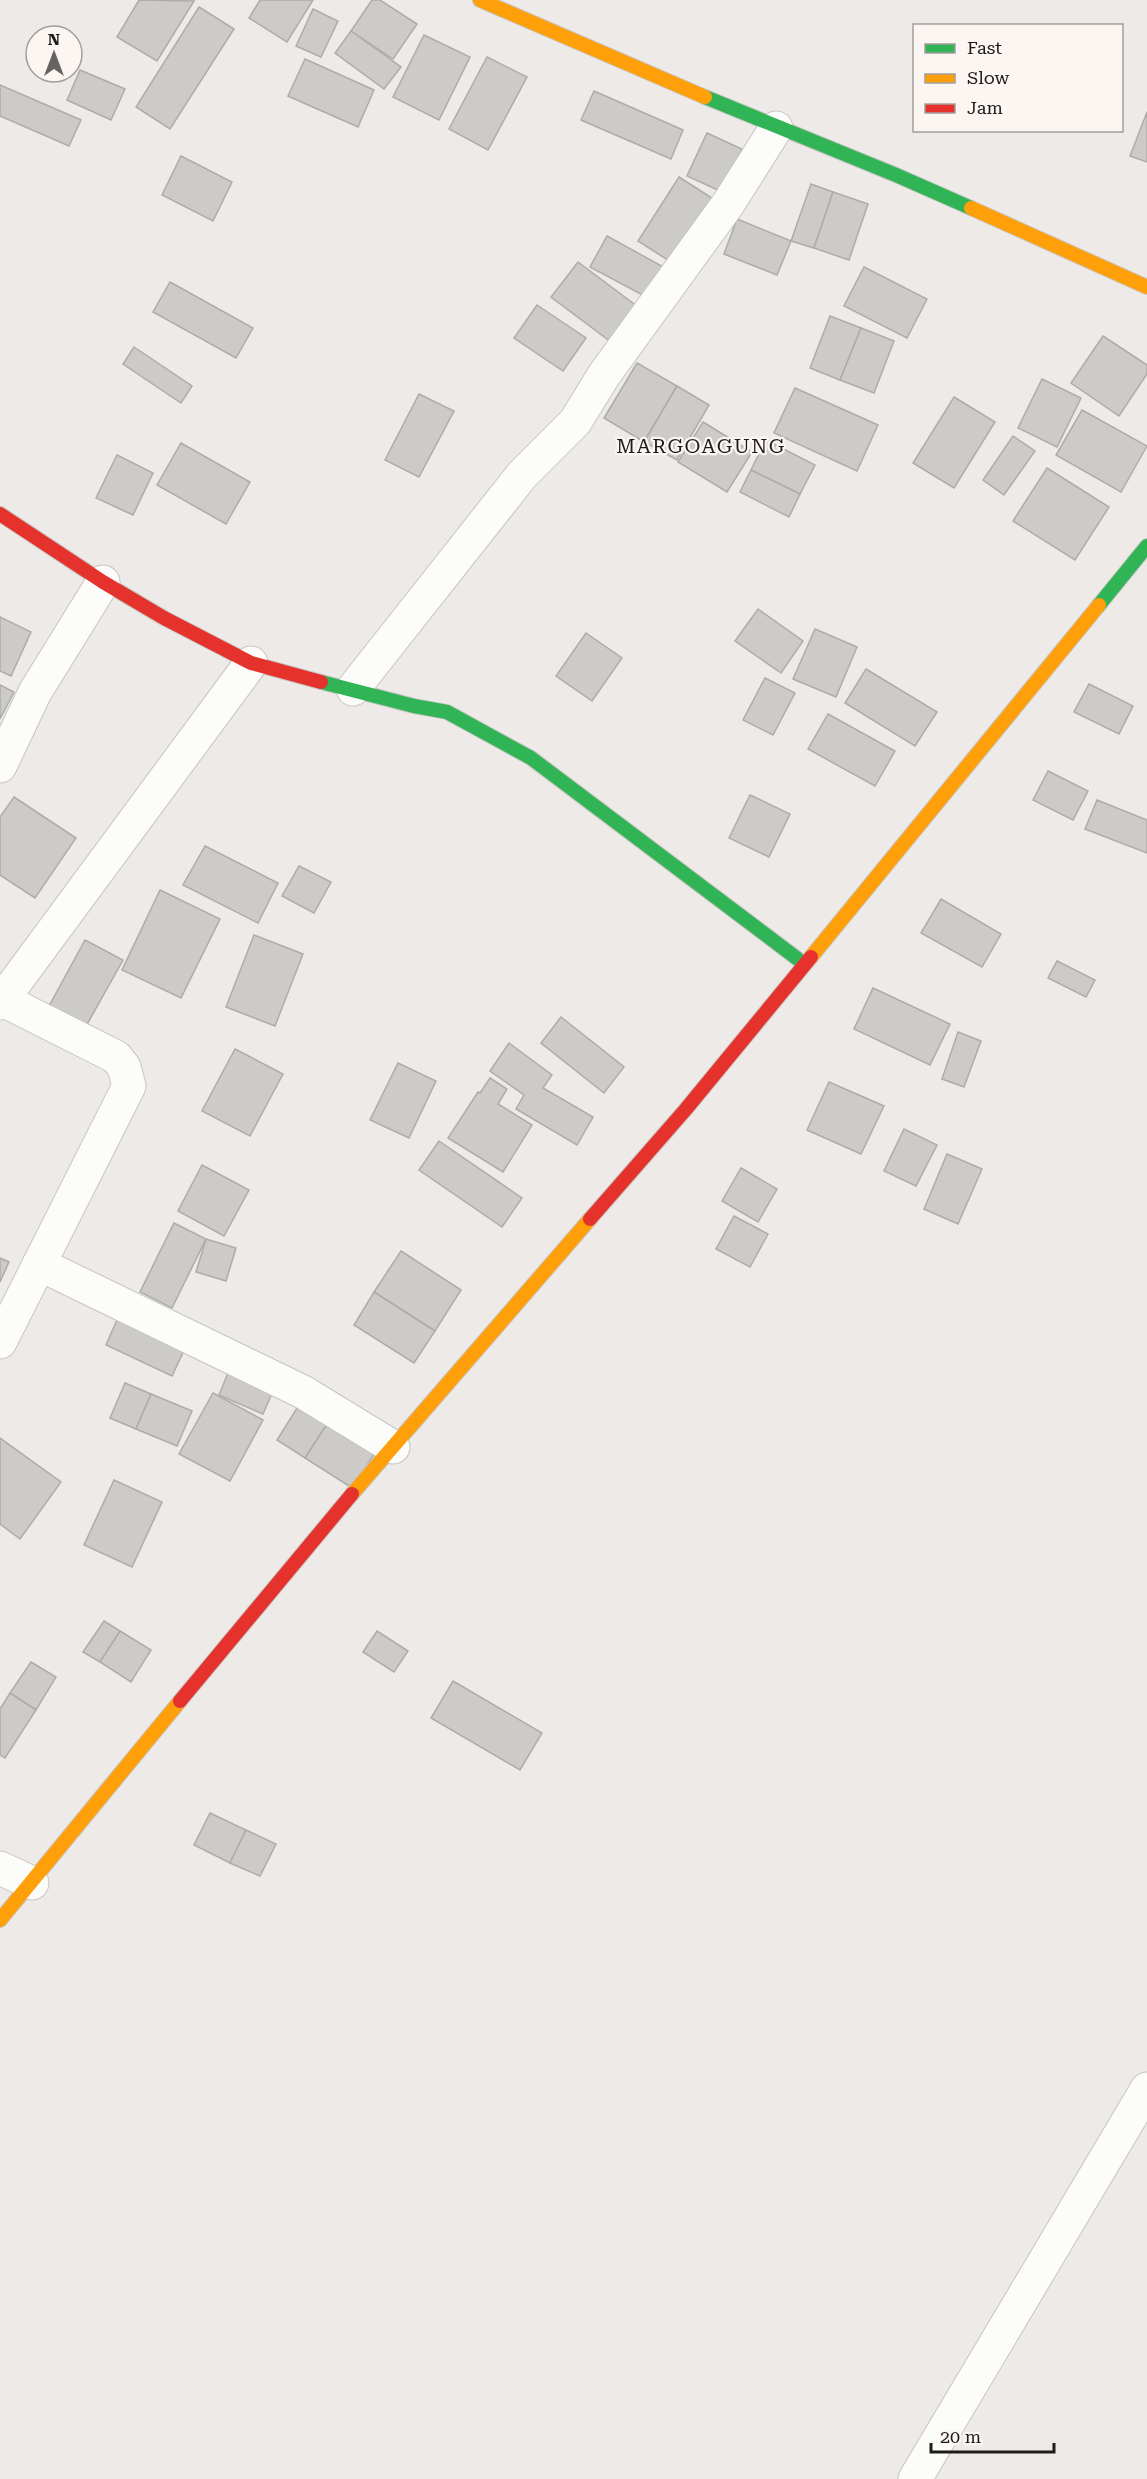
<svg xmlns="http://www.w3.org/2000/svg" width="1147" height="2479" viewBox="0 0 1147 2479" font-family="'Roboto Serif',serif">
<style>
.building{fill:#cdcbc8;stroke:#aeacaa;stroke-width:1.5}
.lines{fill:none;stroke-linecap:round;stroke-linejoin:round}
.street-casing{stroke:#c7c5c2;stroke-width:35}
.fast-casing{stroke:#c7c5c2;stroke-width:16}
.slow-casing{stroke:#c7c5c2;stroke-width:16}
.jam-casing{stroke:#c7c5c2;stroke-width:16}
.street{stroke:#fcfcfb;stroke-width:33}
.fast{stroke:#30b455;stroke-width:14}
.slow{stroke:#ff9f0a;stroke-width:14}
.jam{stroke:#e5322d;stroke-width:14}
.labels{text-anchor:middle;dominant-baseline:central;stroke-width:4.5;stroke-linejoin:round;paint-order:stroke}
.quarter-label{font-size:20px;letter-spacing:1.5px;fill:#1e1b1a;stroke:#fcf6f2}
</style>
<rect width="100%" height="100%" fill="#edeae7"/>
<!-- building -->
<g class="building">
<polygon points="139,0 194,1 157,61 117,37"/>
<polygon points="260,0 313,0 287,42 249,18"/>
<polygon points="372,0 380,0 417,24 393,59 351,31"/>
<polygon points="199,7 234,29 170,129 136,107"/>
<polygon points="313,9 338,21 321,57 296,46"/>
<polygon points="351,31 401,67 384,89 335,53"/>
<polygon points="424,35 470,57 439,120 393,97"/>
<polygon points="487,57 527,77 488,150 449,129"/>
<polygon points="305,59 374,90 358,127 288,96"/>
<polygon points="80,70 125,89 111,120 67,100"/>
<polygon points="0,85 81,120 69,146 0,116"/>
<polygon points="594,91 683,130 671,159 581,120"/>
<polygon points="1147,112 1147,162 1130,156"/>
<polygon points="707,133 742,149 722,192 687,176"/>
<polygon points="181,156 232,182 213,221 162,195"/>
<polygon points="679,177 715,200 674,264 638,241"/>
<polygon points="811,184 833,192 814,248 791,241"/>
<polygon points="833,192 868,204 849,260 814,248"/>
<polygon points="737,219 791,241 777,275 724,254"/>
<polygon points="607,236 667,269 650,299 590,267"/>
<polygon points="578,262 642,310 615,345 551,297"/>
<polygon points="864,267 927,299 907,338 844,306"/>
<polygon points="170,282 253,328 236,358 153,312"/>
<polygon points="537,305 586,338 563,371 514,338"/>
<polygon points="830,316 861,328 840,380 810,368"/>
<polygon points="861,328 894,341 874,393 840,380"/>
<polygon points="1103,336 1147,365 1147,374 1119,416 1071,383"/>
<polygon points="134,347 192,386 181,403 123,364"/>
<polygon points="637,363 677,386 644,442 604,418"/>
<polygon points="1042,379 1081,398 1057,447 1018,428"/>
<polygon points="677,386 709,405 677,460 644,442"/>
<polygon points="795,388 878,425 857,471 774,433"/>
<polygon points="419,394 454,411 419,477 385,460"/>
<polygon points="954,397 995,422 954,488 913,463"/>
<polygon points="1082,410 1147,446 1121,492 1056,455"/>
<polygon points="703,422 752,452 727,492 678,462"/>
<polygon points="1013,436 1035,451 1004,495 983,480"/>
<polygon points="766,440 815,465 800,494 751,470"/>
<polygon points="181,443 250,482 226,524 157,485"/>
<polygon points="117,455 153,473 133,515 96,498"/>
<polygon points="1047,468 1109,507 1075,560 1013,521"/>
<polygon points="751,470 800,494 789,517 740,492"/>
<polygon points="758,609 803,641 781,673 735,641"/>
<polygon points="0,617 31,632 11,676 0,671"/>
<polygon points="815,629 857,647 836,697 793,679"/>
<polygon points="586,633 622,658 592,701 556,676"/>
<polygon points="866,669 937,712 915,746 845,703"/>
<polygon points="765,678 795,693 773,735 743,720"/>
<polygon points="1089,684 1133,706 1119,734 1074,712"/>
<polygon points="0,685 14,692 0,719"/>
<polygon points="828,714 895,751 875,786 808,749"/>
<polygon points="1048,771 1088,791 1073,820 1033,800"/>
<polygon points="750,795 790,814 769,857 729,838"/>
<polygon points="14,797 76,838 35,898 0,875 0,817"/>
<polygon points="1097,800 1147,820 1147,853 1085,829"/>
<polygon points="205,846 278,883 258,923 183,885"/>
<polygon points="299,866 331,882 314,913 282,896"/>
<polygon points="160,890 220,919 181,998 122,970"/>
<polygon points="941,899 1001,934 982,967 921,933"/>
<polygon points="254,935 303,954 275,1026 226,1007"/>
<polygon points="85,940 123,960 85,1028 48,1008"/>
<polygon points="1057,961 1095,980 1086,997 1048,978"/>
<polygon points="873,988 950,1024 930,1065 854,1029"/>
<polygon points="561,1017 624,1067 604,1093 541,1043"/>
<polygon points="958,1032 981,1041 964,1087 942,1079"/>
<polygon points="509,1043 552,1075 543,1088 593,1117 577,1145 516,1109 524,1095 490,1071"/>
<polygon points="235,1049 283,1074 250,1136 202,1111"/>
<polygon points="398,1063 436,1081 409,1138 370,1120"/>
<polygon points="490,1078 507,1089 498,1104 532,1125 503,1172 448,1138 478,1092 480,1093"/>
<polygon points="829,1082 884,1106 861,1154 807,1130"/>
<polygon points="904,1129 937,1145 916,1186 884,1171"/>
<polygon points="439,1141 522,1198 502,1227 419,1170"/>
<polygon points="947,1154 982,1169 958,1224 924,1209"/>
<polygon points="202,1165 249,1190 224,1236 178,1211"/>
<polygon points="741,1168 777,1189 758,1222 722,1201"/>
<polygon points="734,1216 768,1234 750,1267 716,1249"/>
<polygon points="174,1223 206,1239 172,1308 140,1292"/>
<polygon points="206,1239 236,1248 226,1281 196,1272"/>
<polygon points="401,1251 461,1290 435,1331 374,1292"/>
<polygon points="0,1258 9,1262 0,1282"/>
<polygon points="374,1292 435,1331 414,1363 354,1325"/>
<polygon points="121,1311 188,1342 172,1376 106,1345"/>
<polygon points="232,1363 277,1382 263,1414 219,1395"/>
<polygon points="125,1383 151,1394 136,1429 110,1418"/>
<polygon points="213,1393 263,1420 230,1481 179,1454"/>
<polygon points="151,1394 192,1411 177,1446 136,1429"/>
<polygon points="304,1397 333,1415 305,1458 277,1440"/>
<polygon points="333,1415 380,1445 352,1488 305,1458"/>
<polygon points="0,1438 61,1482 20,1539 0,1524"/>
<polygon points="114,1480 162,1502 132,1567 84,1545"/>
<polygon points="104,1621 120,1631 100,1662 83,1652"/>
<polygon points="120,1631 151,1650 131,1682 100,1662"/>
<polygon points="377,1631 408,1651 394,1672 363,1652"/>
<polygon points="31,1662 56,1677 36,1710 10,1693"/>
<polygon points="453,1681 542,1733 520,1770 431,1718"/>
<polygon points="10,1693 36,1710 5,1758 0,1755 0,1709"/>
<polygon points="210,1813 246,1830 230,1863 194,1845"/>
<polygon points="246,1830 276,1844 260,1876 230,1863"/>
</g>
<g class="lines">
<defs>
<g id="street">
<polyline points="353,689 522,475 575,422 604,375 728,204 776,128"/>
<polyline points="0,766 35,692 103,582"/>
<polyline points="0,1003 251,663"/>
<polyline points="39,1264 303,1392 393,1447"/>
<polyline points="0,1342 129,1086 124,1067 116,1057 3,1000"/>
<polyline points="0,1868 32,1883"/>
<polyline points="915,2479 1147,2089"/>
</g>
<g id="fast">
<polyline points="705,97 896,175 971,208"/>
<polyline points="1099,605 1147,546"/>
<polyline points="321,682 414,706 447,712 531,758 803,963"/>
</g>
<g id="slow">
<polyline points="480,0 705,97"/>
<polyline points="971,208 1147,287"/>
<polyline points="811,957 1099,605"/>
<polyline points="352,1494 590,1219"/>
<polyline points="0,1920 180,1701"/>
</g>
<g id="jam">
<polyline points="0,514 103,582 164,618 251,663 321,682"/>
<polyline points="590,1219 686,1109 811,957"/>
<polyline points="180,1701 352,1494"/>
</g>
</defs>
<!-- street casing -->
<use href="#street" class="street-casing"/>
<!-- fast casing -->
<use href="#fast" class="fast-casing"/>
<!-- slow casing -->
<use href="#slow" class="slow-casing"/>
<!-- jam casing -->
<use href="#jam" class="jam-casing"/>
<!-- street -->
<use href="#street" class="street"/>
<!-- fast -->
<use href="#fast" class="fast"/>
<!-- slow -->
<use href="#slow" class="slow"/>
<!-- jam -->
<use href="#jam" class="jam"/>
</g>
<g class="labels">
<!-- quarter labels -->
<g class="quarter-label">
<text x="701" y="446">MARGOAGUNG</text>
</g>
</g>
<!-- legend -->
<rect x="913" y="24" width="210" height="108" fill="#fcf6f2" stroke="#a39e9c" stroke-width="1.5"/>
<rect x="925" y="44" width="30" height="9" fill="#30b455" stroke="#a39e9c" stroke-width="1.5"/>
<text x="967" y="54" font-size="18" fill="#1e1b1a">Fast</text>
<rect x="925" y="74" width="30" height="9" fill="#ff9f0a" stroke="#a39e9c" stroke-width="1.5"/>
<text x="967" y="84" font-size="18" fill="#1e1b1a">Slow</text>
<rect x="925" y="104" width="30" height="9" fill="#e5322d" stroke="#a39e9c" stroke-width="1.5"/>
<text x="967" y="114" font-size="18" fill="#1e1b1a">Jam</text>
<!-- north arrow -->
<g transform="translate(54 54)"><circle r="28" fill="#fcf6f2" stroke="#a39e9c" stroke-width="1.5"/>
<path d="M0-4.5L10 22L0 15L-10 22Z" fill="#666362"/>
<text y="-9" font-size="16" font-weight="bold" text-anchor="middle" fill="#1e1b1a">N</text>
</g>
<!-- scale -->
<path d="M931 2443v9h123v-9" fill="none" stroke="#1e1b1a" stroke-width="3"/>
<text x="940" y="2443" font-size="18" fill="#1e1b1a" stroke="#fcf6f2" stroke-width="4.5" paint-order="stroke">20 m</text>
</svg>
